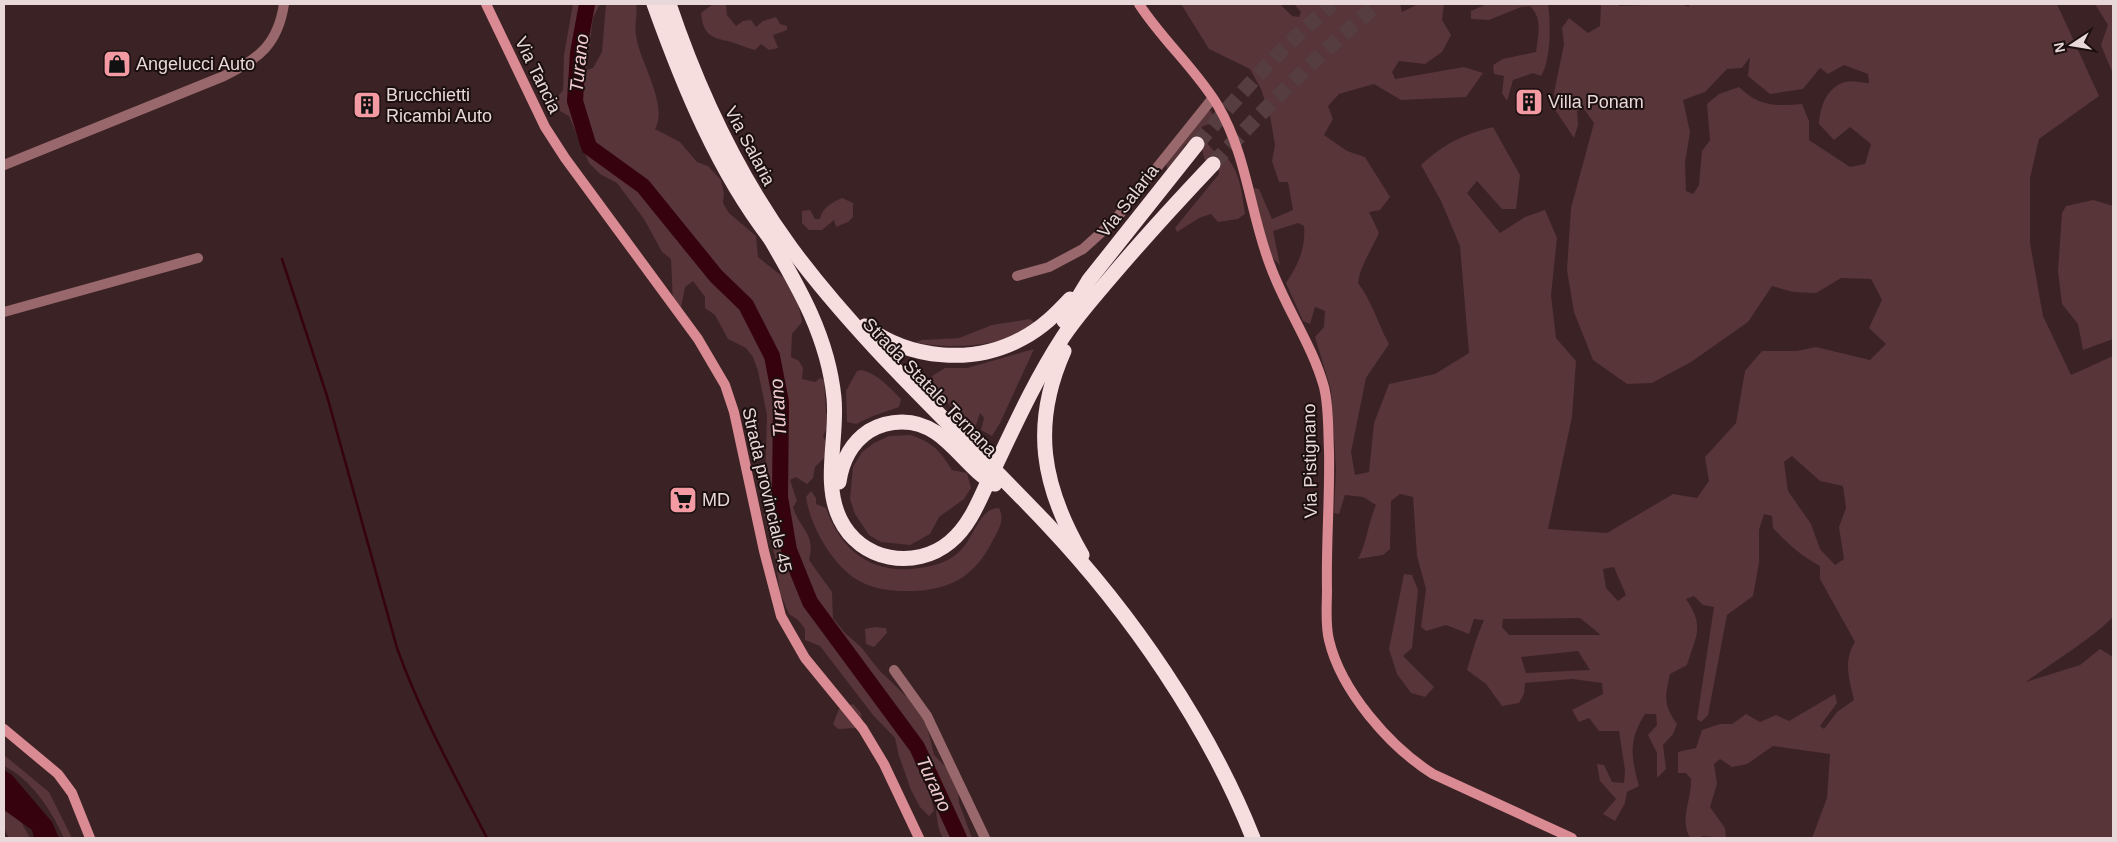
<svg xmlns="http://www.w3.org/2000/svg" width="2117" height="842" viewBox="0 0 2117 842" font-family="Helvetica,sans-serif">
<style>
.green{fill:#573538;fill-rule:evenodd}
.water{fill:#36020e}
.lines{fill:none;stroke-linecap:round;stroke-linejoin:round}
.stream{stroke:#36020e;stroke-width:2.5}
.river{stroke:#36020e;stroke-width:16}
.highway-tunnel{stroke:#553d40;stroke-width:15;stroke-dasharray:15 8;stroke-linecap:butt}
.street{stroke:#99686c;stroke-width:10}
.secondary{stroke:#d98a92;stroke-width:10}
.highway{stroke:#f6ddde;stroke-width:15}
.labels{text-anchor:middle;dominant-baseline:central;stroke-width:4;stroke-linejoin:round;paint-order:stroke}
.poi-label{font-size:18px;fill:#e9d8d9;stroke:#1b0f10;text-anchor:start}
.street-label{font-size:18px;fill:#e9d8d9;stroke:#1b0f10}
.water-label{font-size:19px;font-style:italic;fill:#f2cbce;stroke:#1b0f10}
</style>
<rect width="100%" height="100%" fill="#3b2225"/>
<!-- green -->
<g class="green">
<path d="M573 4H600L593 18 586 70 593 68 602 52 606 4H636C638 15 634 24 636 35 639 61 669 105 655 129L680 142 697 162 708 166 721 180 724 193 723 203 729 213 756 236 758 257 783 277 796 293 802 322 792 334 791 357 799 361 803 368 802 379 815 382 820 378 824 380 826 412 830 422 823 436 828 446V454L815 467 813 478 807 484 796 477 790 480 797 501 793 507C800 530 816 533 809 560L832 592 833 618 845 633 861 647 879 670 906 696 924 702 923 721 927 726 934 755 954 775 958 787 959 803 972 838H943C935 825 938 810 933 796L930 794 934 811 929 816 920 807 911 790 899 756 895 738 873 715 820 646 805 640V629L798 620 789 614 780 593 775 557 764 515 769 501 765 487 767 415 758 371 753 357 746 348 728 339 715 315 705 308V297L693 281 685 287 681 308 673 304 671 259 662 252 644 219 617 183 600 174 589 163 569 116 560 111 556 99 563 90 564 55Z"/>
<path d="M713 4H726L727 15 736 26 743 21 751 20 756 27 763 21 776 17 780 24 787 26V30L773 35 778 48 769 50 761 44 755 50C746 48 736 43 728 41 710 38 703 33 701 13Z"/>
<path d="M1181 4H1280L1292 16 1299 17 1301 12 1294 4H1400L1402 12 1418 4H1444L1442 20 1451 35 1442 52 1425 64 1399 61 1392 72 1395 79 1464 67 1483 73 1466 97 1401 100 1374 84 1339 94 1328 106 1333 119 1324 135 1347 151 1365 157 1390 197 1380 210 1369 212 1379 233C1372 249 1360 266 1358 283 1372 301 1378 324 1389 344L1366 378 1351 452 1355 475 1369 472 1374 423 1389 384 1435 374 1469 353 1460 246 1441 201 1421 165C1445 143 1462 135 1493 127L1520 175 1516 209H1502L1477 181 1467 193 1500 233 1525 217 1545 210 1557 238 1551 295 1556 338 1576 361 1572 417 1548 529 1607 533 1673 494 1697 498 1709 481 1705 457 1736 423 1745 371 1762 351H1797L1816 347 1870 360 1886 344 1869 328 1882 300 1871 279 1841 278 1816 293 1793 292 1772 286 1748 322 1691 362 1652 383 1627 384 1593 360 1574 312 1567 270 1571 208 1594 123 1584 109 1577 111 1578 125 1574 138 1556 111 1554 93 1564 44 1562 28 1569 18 1588 33 1600 26 1601 4H1619V6L1681 4 1689 7V4H2057L2099 96 2039 139 2030 178V243L2043 316 2071 375 2113 356V617C2088 642 2055 660 2026 682L2080 665 2100 649 2113 657V838H1812L1827 798 1830 754 1773 746 1747 764 1732 767 1720 759 1714 764 1717 784 1710 807 1725 828 1726 838 1702 836V838H1690C1679 819 1692 799 1691 779L1686 773H1678V752L1696 748 1702 730 1720 724H1732L1746 714 1760 722 1776 715 1789 721 1835 694 1837 703 1820 726 1824 729 1837 712 1854 700C1849 679 1843 661 1855 642L1820 579V566C1801 556 1787 543 1773 528L1772 516 1764 514 1759 530V563L1753 596 1727 615 1708 715 1701 722 1697 719 1714 607 1703 605 1694 596 1686 599C1705 627 1696 635 1687 665L1670 674C1665 697 1663 704 1677 724L1673 734 1663 745 1666 769 1657 778V753L1648 735 1657 725 1656 714H1645C1628 741 1631 757 1639 786L1627 792 1625 803 1615 821 1603 814 1616 799 1600 781 1597 764 1604 765 1612 782 1624 783 1625 770 1619 731H1599L1589 718 1579 722 1572 710 1603 694 1602 683 1572 679 1525 683 1524 694 1519 703 1502 706 1486 684 1467 670C1472 652 1477 636 1484 620L1474 619 1469 634 1446 625 1426 631 1421 627 1426 589 1417 556 1413 497 1400 494 1391 501 1390 549 1383 555 1358 559C1367 542 1368 523 1376 505L1363 497 1345 495 1339 514 1334 513 1336 468 1331 390 1315 337 1324 327 1325 311 1315 307 1310 324 1303 321 1286 283C1298 265 1306 248 1304 226L1298 223 1273 231 1280 265C1260 249 1257 212 1254 188L1259 189 1272 219 1293 210 1288 182H1279L1272 161 1275 145 1270 116 1261 89 1250 69 1209 49ZM1750 57 1748 76 1770 94 1803 89 1820 68 1828 74 1844 65 1868 74 1869 83C1862 83 1851 80 1845 82 1826 88 1820 107 1819 124L1834 140 1850 127 1871 144 1865 164 1850 167 1809 140V121L1802 104C1774 106 1760 107 1739 87L1719 94 1707 104 1710 140 1702 151 1699 185 1693 194 1686 191 1685 163 1690 132 1683 100 1705 92 1727 69 1742 68ZM1792 456 1820 481 1843 486 1846 508 1839 527 1844 559 1835 565 1820 549 1811 524 1788 491 1784 462ZM1614 567 1626 595 1618 601 1606 588 1603 569ZM1580 618 1601 635H1509L1502 627 1503 619ZM1578 651 1590 670 1526 673 1521 657Z"/>
<path d="M1487 4H1548C1551 24 1551 60 1541 76L1533 73 1513 80 1507 101 1502 93 1504 76 1494 74 1493 65 1503 59 1536 52C1538 34 1543 19 1530 6L1521 7 1489 20 1471 19V11Z"/>
<polygon points="2095,4 2113,4 2113,74 2101,45 2108,25"/>
<path d="M1208 111H1211L1216 122 1203 126 1198 133 1223 161 1228 159C1241 175 1242 195 1245 214L1238 219 1218 222 1211 214 1199 218 1177 232 1175 228 1219 174 1218 167C1201 160 1205 160 1201 143L1193 141 1185 145 1168 172 1165 160Z"/>
<path d="M842 198 853 203V217L848 222 836 227 834 220 822 230H809L802 223V211L810 210 815 219H820C823 207 831 203 842 198Z"/>
<polygon points="2093,200 2113,206 2113,339 2083,350 2078,324 2062,304 2058,271 2062,213 2066,206"/>
<path d="M1030 319 1034 322C1019 347 942 350 916 342L922 340 959 338 992 325Z"/>
<path d="M1034 349 1000 423 992 436 981 430 984 418 980 413 974 431 964 428C960 405 937 402 932 376L945 368H967Z"/>
<path d="M862 370C879 375 888 386 901 399L899 407 873 416 856 424 847 422 846 391 857 371Z"/>
<path d="M910 435C933 442 940 451 952 470L967 473 971 488 964 499 939 517 930 534 910 545 881 542 869 535 855 514 850 499 853 467 862 452 874 443 889 436Z"/>
<path d="M811 491 816 498V504L826 508C841 551 872 575 919 568 934 566 949 562 960 551 974 538 979 508 999 508 1005 520 999 529 993 540 974 579 946 592 904 591 891 591 876 589 863 583 835 570 810 527 806 497Z"/>
<polygon points="1404,574 1412,575 1418,590 1412,648 1403,656 1434,687 1425,697 1411,693 1397,674 1389,649"/>
<polygon points="875,627 886,628 887,633 874,647 866,644 865,629"/>
<polygon points="853,704 861,713 862,722 856,728 838,729 833,724 839,709"/>
<path d="M4 755 49 792 72 838H64C52 811 31 779 4 766Z"/>
<polygon points="4,808 20,820 30,838 9,838 4,828"/>
</g>
<!-- water -->
<polygon class="water" points="4,770 12,775 52,822 59,838 34,838 32,830 4,810"/>
<g class="lines">
<!-- stream -->
<path class="stream" d="M282 259 327 396 397 648C421 715 455 776 487 838"/>
<!-- river -->
<polyline class="river" points="587,4 578,53 575,101 589,147 643,186 716,276 746,305 772,356 781,402 780,497 789,550 810,602 917,747 959,838"/>
<!-- highway-tunnel -->
<g class="highway-tunnel">
<path d="M1197 144C1240 94 1282 46 1333 4"/>
<path d="M1213 164C1266 107 1319 54 1378 4"/>
</g>
<!-- street -->
<g class="street">
<path d="M4 165 224 76C259 59 278 44 284 4"/>
<polyline points="1017,276 1049,267 1083,249 1115,220 1212,99"/>
<polyline points="4,312 198,258"/>
<polyline points="894,670 927,716 985,838"/>
</g>
<!-- secondary -->
<g class="secondary">
<polyline points="486,4 545,127 565,158 698,339 725,385 734,412 764,551 781,616 805,658 863,729 884,764 919,838"/>
<path d="M1139 4C1162 40 1196 69 1218 106 1247 155 1250 213 1270 265 1285 307 1312 344 1324 387 1329 407 1328 431 1329 451 1330 497 1326 543 1327 589 1327 606 1325 624 1329 640 1341 691 1390 747 1433 774L1572 838"/>
<polyline points="4,729 58,774 72,793 90,838"/>
</g>
<!-- highway -->
<g class="highway">
<path d="M654 4C683 85 719 174 773 242"/>
<path d="M669 4C698 90 737 174 791 248 866 349 961 433 1047 524 1131 613 1208 725 1253 838"/>
<path d="M767 233C798 286 828 336 834 398 838 437 822 482 840 519 860 561 915 571 950 542 971 525 981 496 992 473 1014 427 1035 380 1063 337 1077 316 1094 297 1111 277 1144 238 1178 201 1213 164"/>
<polyline points="1064,321 1089,280 1197,144"/>
<path d="M865 326C910 360 974 365 1023 338 1042 328 1056 314 1070 299"/>
<path d="M1064 351C1031 425 1042 486 1082 555"/>
<path d="M839 482C842 461 851 443 869 431 879 425 890 422 902 422 946 422 961 466 995 484"/>
</g>
</g>
<!-- icons -->
<defs>
<symbol id="shop-square" viewBox="-11 -11 22 22"><rect x="-9" y="-9" width="18" height="18" rx="4" fill="#f49aa3" stroke="#1b0f10"/><path d="M-5-2.5h2.3a2.7 3.5 0 0 1 5.4 0H5L5.5 6h-11ZM-1.5-2.5h3a1.5 2.3 0 0 0-3 0Z" fill="#111"/></symbol>
<symbol id="building-square" viewBox="-11 -11 22 22"><rect x="-9" y="-9" width="18" height="18" rx="4" fill="#f49aa3" stroke="#1b0f10"/><path d="M-4-6H4V6H1V3H-1V6H-4ZM-2.5-4.3h1.7v1.8h-1.7ZM.8-4.3h1.7v1.8H.8ZM-2.5-1h1.7V.8h-1.7ZM.8-1h1.7V.8H.8Z" fill="#111"/></symbol>
<symbol id="supermarket-square" viewBox="-11 -11 22 22"><rect x="-9" y="-9" width="18" height="18" rx="4" fill="#f49aa3" stroke="#1b0f10"/><path d="M-6-5.5h2.5l.6 2H6L4.5 2H-2.5L-4.4-4H-6ZM-1.5 3.2a1.3 1.3 0 1 0 .1 0ZM3 3.2a1.3 1.3 0 1 0 .1 0Z" fill="#111"/></symbol>
</defs>
<g fill-rule="evenodd">
<use href="#shop-square" x="101" y="48" width="32" height="32"/>
<use href="#building-square" x="1513" y="86" width="32" height="32"/>
<use href="#building-square" x="351" y="89" width="32" height="32"/>
<use href="#supermarket-square" x="667" y="484" width="32" height="32"/>
</g>
<g class="labels">
<!-- poi labels -->
<g class="poi-label">
<text x="136" y="64">Angelucci Auto</text>
<text x="386" y="95">Brucchietti<tspan x="386" dy="21">Ricambi Auto</tspan></text>
<text x="1548" y="102">Villa Ponam</text>
<text x="702" y="500">MD</text>
</g>
<!-- street labels -->
<g class="street-label">
<text transform="translate(538 75) rotate(64)">Via Tancia</text>
<text transform="translate(750 146) rotate(62)">Via Salaria</text>
<text transform="translate(1128 201) rotate(-52)">Via Salaria</text>
<text transform="translate(930 387) rotate(46)">Strada Statale Ternana</text>
<text transform="translate(1310 461) rotate(-91)">Via Pistignano</text>
<text transform="translate(767 490) rotate(77)">Strada provinciale 45</text>
</g>
<!-- water labels -->
<g class="water-label">
<text transform="translate(579 63) rotate(-84)">Turano</text>
<text transform="translate(778 408) rotate(-94)">Turano</text>
<text transform="translate(934 784) rotate(65)">Turano</text>
</g>
</g>
<!-- border -->
<rect width="2117" height="842" fill="none" stroke="#e9d8d9" stroke-width="10"/>
<!-- north arrow -->
<g transform="translate(2072 45) rotate(258)" stroke="#1b0f10" stroke-width="4" paint-order="stroke">
<path d="M0-4L9 19L0 12L-9 19Z" fill="#e9d8d9"/>
<text y="-8" font-size="14" font-weight="bold" text-anchor="middle" fill="#e9d8d9">N</text>
</g>
</svg>
